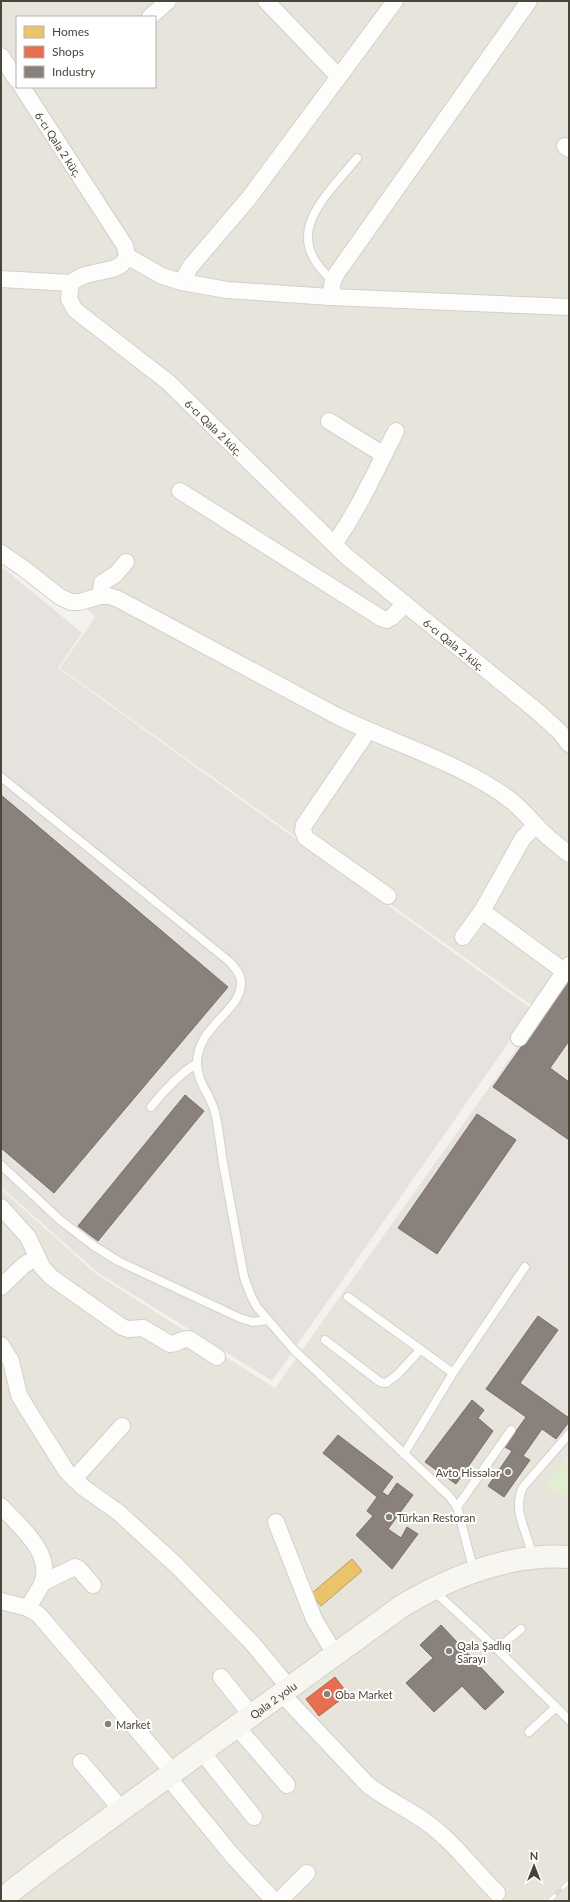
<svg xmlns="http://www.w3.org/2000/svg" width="570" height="1902" viewBox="0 0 570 1902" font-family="Lato,sans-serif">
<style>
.residential{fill:#e7e4dc;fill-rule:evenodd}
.industrial{fill:#e6e2de}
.green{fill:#e1eecf}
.homes{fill:#e9c46a;stroke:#ba9e5b}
.shops{fill:#e76f51;stroke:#b8624a}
.industry{fill:#8a817c;stroke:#776f68}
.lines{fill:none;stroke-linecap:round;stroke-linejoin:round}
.service-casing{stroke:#d2d0cb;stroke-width:10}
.minor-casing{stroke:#d2d0cb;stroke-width:18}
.secondary-casing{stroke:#d3cfc5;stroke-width:24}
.service{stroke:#fdfdfc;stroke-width:8}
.minor{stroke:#fdfdfc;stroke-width:16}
.secondary{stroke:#f7f6f1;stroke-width:22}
.rail-casing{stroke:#dbdbda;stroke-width:4.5}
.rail{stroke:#fff;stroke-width:3;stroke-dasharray:9;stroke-linecap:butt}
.poi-dot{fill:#868178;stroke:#fff;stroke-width:1.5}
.labels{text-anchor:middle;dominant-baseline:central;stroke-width:4;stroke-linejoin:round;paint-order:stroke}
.street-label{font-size:11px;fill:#4b4439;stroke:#fff}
.poi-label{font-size:11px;fill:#4b4439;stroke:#fff;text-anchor:start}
</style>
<rect width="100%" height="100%" fill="#f4f2ee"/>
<!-- residential -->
<path class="residential" d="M1 1H569V1901H1V1189L96 1274 275 1388 542 1013 60 668 95 617 71 594 1 544ZM17 17H155V87H17Z"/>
<!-- industrial -->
<g class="industrial">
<polygon points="1,566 82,633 58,668 532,1009 272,1381 97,1272 1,1187"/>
<polygon points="490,1090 569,1141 569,1261 491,1377 350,1288"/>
<polygon points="569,1269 569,1418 520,1383 557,1331 538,1316"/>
</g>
<!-- green -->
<polygon class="green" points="569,1454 569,1500 546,1485"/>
<!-- homes -->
<polygon class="homes" points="352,1559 362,1571 321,1606 311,1594"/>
<!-- shops -->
<polygon class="shops" points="335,1677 348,1694 319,1716 306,1699"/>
<!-- industry -->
<g class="industry">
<polygon points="1,795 228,987 54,1193 1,1148"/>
<polygon points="569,979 569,1041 550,1068 569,1082 569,1140 493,1087"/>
<polygon points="185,1095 204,1111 98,1241 78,1226"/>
<polygon points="477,1114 516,1140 437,1254 398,1228"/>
<polygon points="538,1316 558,1330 520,1383 569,1418 569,1422 556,1439 542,1429 523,1456 530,1460 504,1497 488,1486 512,1451 505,1447 526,1417 486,1389"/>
<polygon points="472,1400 484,1410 478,1418 493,1431 456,1484 425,1462"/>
<polygon points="338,1435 393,1477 382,1492 388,1496 397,1483 413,1495 388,1529 401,1538 407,1527 418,1534 392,1569 356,1535 373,1516 367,1511 377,1497 323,1453"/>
<polygon points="441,1625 504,1692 485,1710 462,1686 434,1712 406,1683 433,1658 420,1645"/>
</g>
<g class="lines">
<defs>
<g id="service">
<path d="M333 281C279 235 324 199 357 158"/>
<path d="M1 777 230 962C235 968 242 975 241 983 241 1012 197 1025 197 1064 197 1081 209 1093 214 1109 219 1126 220 1145 223 1163 230 1201 237 1239 244 1277L251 1296 257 1307 294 1350 449 1496 457 1507 471 1560"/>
<path d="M151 1107C165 1089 178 1075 197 1063"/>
<polyline points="1,1165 60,1220 94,1246 118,1261 240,1318 253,1322 267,1320"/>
<polyline points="348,1297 453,1373 404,1454"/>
<polyline points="325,1340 380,1382 386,1383 397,1375 420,1350"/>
<polyline points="453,1373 525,1267"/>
<polyline points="457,1507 511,1430"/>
<path d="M530 1547C524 1525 513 1509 523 1487L569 1434"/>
<polyline points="433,1590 497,1649 569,1720"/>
<polyline points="497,1649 521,1629"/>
<polyline points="529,1732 556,1707"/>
</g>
<g id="minor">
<polyline points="266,1 339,77"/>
<polyline points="150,17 168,1"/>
<polyline points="1,56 17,80"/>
<path id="s1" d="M22 87 125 246 127 256C125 259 124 262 122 264 111 274 87 269 71 283L69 299 75 310 168 382 346 556 538 712 560 732 569 744"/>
<polyline points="565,146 569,149"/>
<polyline points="127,256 162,276 182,282 227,290 330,297 569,307"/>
<polyline points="1,279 71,283"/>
<polyline points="182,282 190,267 249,198 395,1"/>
<polyline points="330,297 333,281 337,273 529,1"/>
<polyline points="329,421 384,455"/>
<polyline points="180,491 381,618 387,620 392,617 405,604"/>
<path d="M334 544C359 509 376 470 396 431"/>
<path d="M1 553 23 568 60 597 71 602H80L100 596H109L118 599 337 716C392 743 459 762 509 799 524 810 534 825 548 837 555 843 562 849 569 854"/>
<polyline points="100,596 102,583 116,574 126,562"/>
<polyline points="368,731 304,825 303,831 306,838 388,896"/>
<polyline points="482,911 564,971"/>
<polyline points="463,937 482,911 523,838 536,825"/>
<polyline points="519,1038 569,965"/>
<path d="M1 1207 28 1237 42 1267 51 1277 122 1327 128 1329 143 1328 170 1344C177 1344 182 1338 189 1339L217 1357"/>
<polyline points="1,1287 24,1265 37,1257"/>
<polyline points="1,1345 11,1361 19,1395 26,1407 67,1472 84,1488 118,1512 176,1565 253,1644 282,1679"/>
<polyline points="74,1479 122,1426"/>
<path d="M1 1506C19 1526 54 1553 42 1584 38 1592 32 1600 28 1608"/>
<polyline points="276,1522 314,1619 329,1644"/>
<polyline points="42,1583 75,1567 79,1569 93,1585"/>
<polyline points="1,1601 28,1608 39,1615 166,1764"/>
<polyline points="221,1677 244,1706"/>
<path d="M281 1693 367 1784C385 1799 407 1808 426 1822 453 1841 474 1870 497 1893"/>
<polyline points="236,1726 287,1785"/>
<polyline points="202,1752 254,1817"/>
<polyline points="81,1762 115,1802"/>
<polyline points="168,1777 231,1854 274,1901"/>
<polyline points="279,1901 307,1873"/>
</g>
<g id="secondary">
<path id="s2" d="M3 1901 13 1890 51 1861 402 1606C452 1576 509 1553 569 1557"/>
</g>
</defs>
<!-- service casing -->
<use href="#service" class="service-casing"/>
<!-- minor casing -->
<use href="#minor" class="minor-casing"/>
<!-- secondary casing -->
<use href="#secondary" class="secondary-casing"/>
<!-- service -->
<use href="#service" class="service"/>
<!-- minor -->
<use href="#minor" class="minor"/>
<!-- secondary -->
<use href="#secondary" class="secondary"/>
<defs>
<polyline id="rail" points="549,1901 569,1882"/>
</defs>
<!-- rail casing -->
<use href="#rail" class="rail-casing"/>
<!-- rail -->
<use href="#rail" class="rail"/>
</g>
<!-- markers -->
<g class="poi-dot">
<circle cx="508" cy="1472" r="4"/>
<circle cx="389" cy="1517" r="4"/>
<circle cx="449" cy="1651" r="4"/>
<circle cx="327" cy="1694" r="4"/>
<circle cx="108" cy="1724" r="4"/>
</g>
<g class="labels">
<!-- street labels -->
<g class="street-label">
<text stroke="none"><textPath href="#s1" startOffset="68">6-cı Qala 2 küç.</textPath></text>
<text stroke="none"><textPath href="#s1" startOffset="475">6-cı Qala 2 küç.</textPath></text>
<text stroke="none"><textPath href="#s1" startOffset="799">6-cı Qala 2 küç.</textPath></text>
<text stroke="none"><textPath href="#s2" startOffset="337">Qala 2 yolu</textPath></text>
</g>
<!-- poi labels -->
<g class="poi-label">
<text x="500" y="1472" text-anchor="end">Avto Hissələr</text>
<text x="397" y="1517">Türkan Restoran</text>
<text x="457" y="1645">Qala Şadlıq<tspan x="457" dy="13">Sarayı</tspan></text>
<text x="335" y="1694">Oba Market</text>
<text x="116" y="1724">Market</text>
</g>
</g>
<!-- border -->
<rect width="570" height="1902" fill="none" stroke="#4b4439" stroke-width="4"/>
<!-- legend -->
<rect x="16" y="16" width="140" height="72" fill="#ffffff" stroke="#b7b4b0"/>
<rect x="24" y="26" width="20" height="12" fill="#e9c46a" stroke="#b7b4b0"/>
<text x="52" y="36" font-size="12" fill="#4b4439">Homes</text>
<rect x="24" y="46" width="20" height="12" fill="#e76f51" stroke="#b7b4b0"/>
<text x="52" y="56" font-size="12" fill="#4b4439">Shops</text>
<rect x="24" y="66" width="20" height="12" fill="#8a817c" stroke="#b7b4b0"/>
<text x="52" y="76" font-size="12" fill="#4b4439">Industry</text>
<!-- north arrow -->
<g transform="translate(534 1866)" stroke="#ffffff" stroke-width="3" paint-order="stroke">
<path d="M0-3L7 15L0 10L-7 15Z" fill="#4b4439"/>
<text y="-6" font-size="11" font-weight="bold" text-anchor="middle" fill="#4b4439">N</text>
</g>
</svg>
